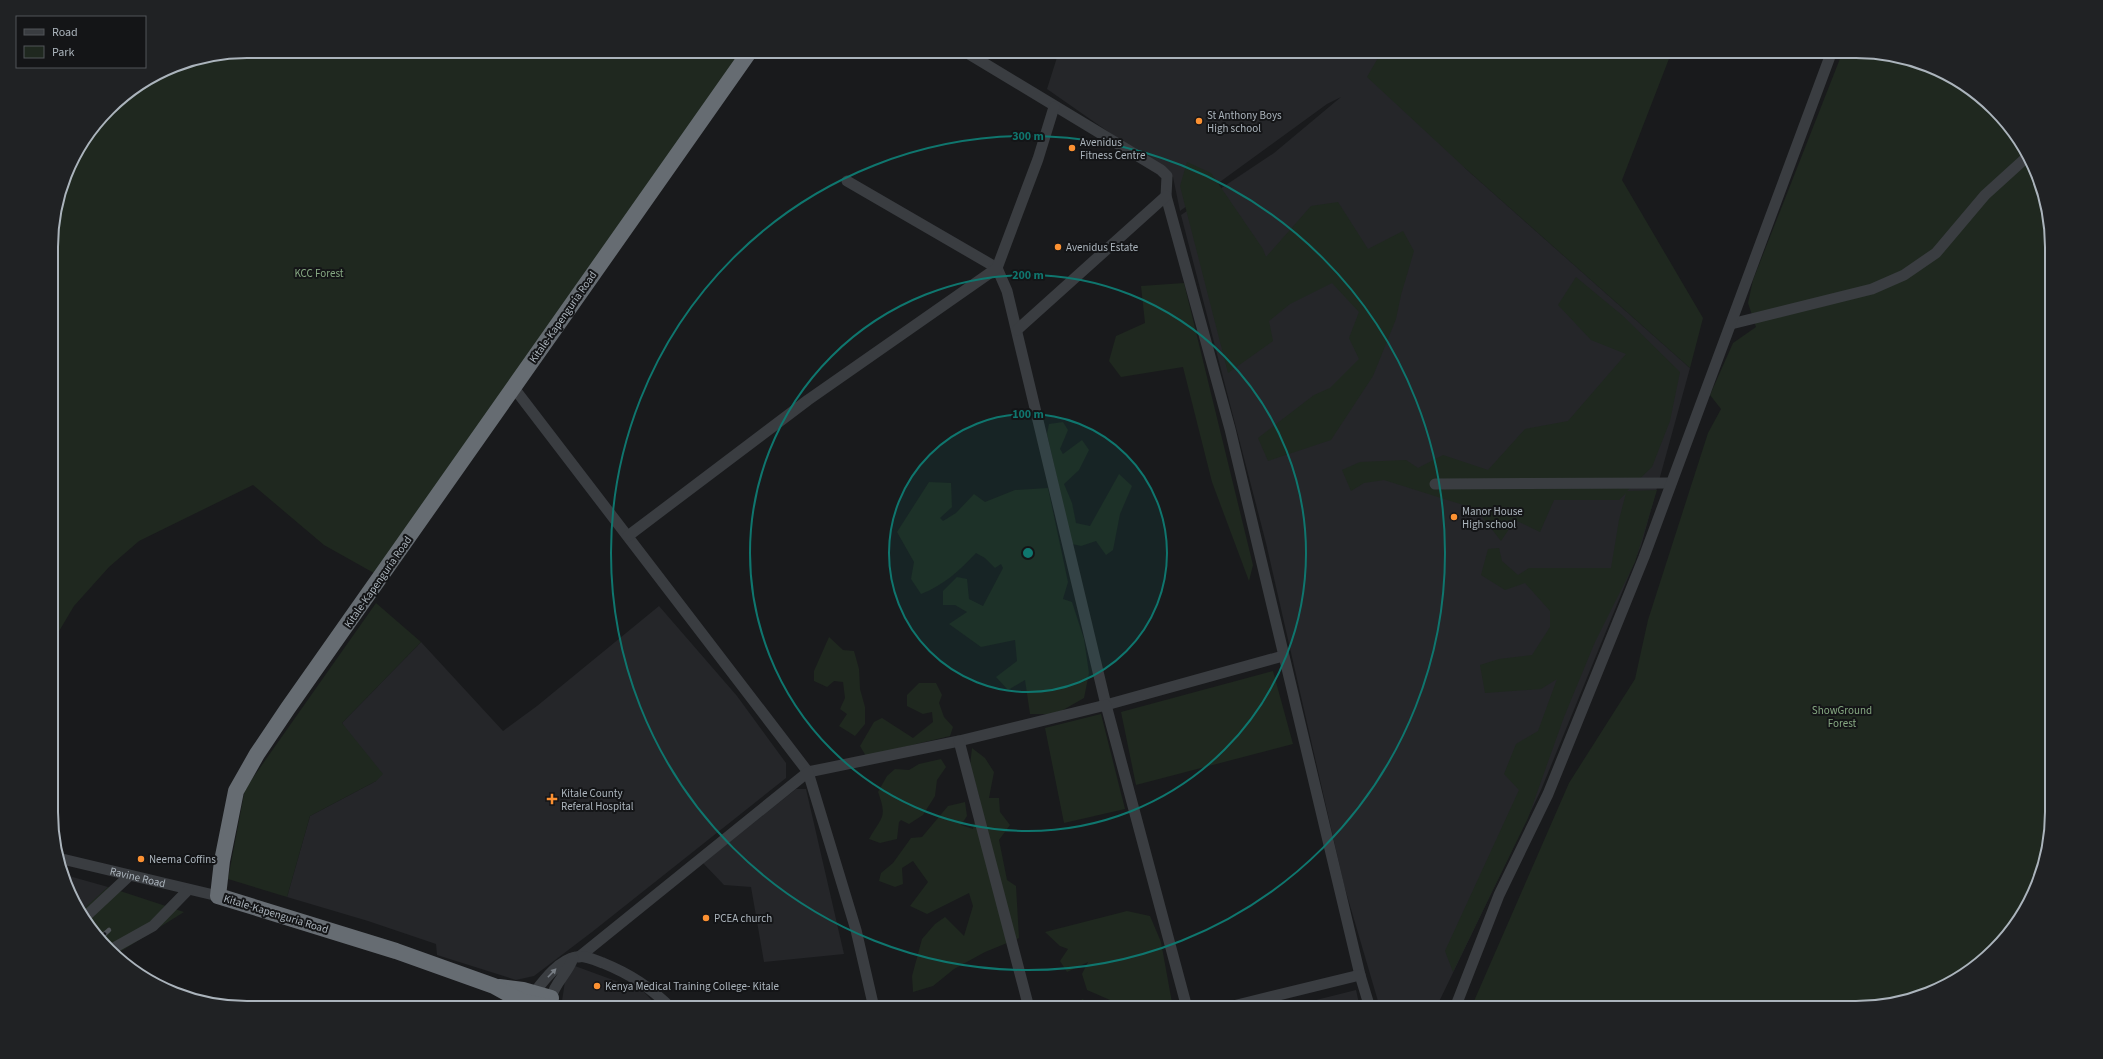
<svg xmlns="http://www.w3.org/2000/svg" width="2103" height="1059" viewBox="0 0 2103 1059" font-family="'Source Sans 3',sans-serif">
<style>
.built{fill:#252629}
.green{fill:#1f281f}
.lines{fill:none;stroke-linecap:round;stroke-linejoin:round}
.minor{stroke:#3a3d41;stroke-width:11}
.highway{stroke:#666c72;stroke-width:16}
.rail-casing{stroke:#4d5156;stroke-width:4.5}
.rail{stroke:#141517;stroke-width:3;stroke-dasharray:9;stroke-linecap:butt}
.oneway{fill:#787e85}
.ring{fill:none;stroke:#0f766e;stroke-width:2}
.poi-dot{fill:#fc9132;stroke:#141517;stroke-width:1.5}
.labels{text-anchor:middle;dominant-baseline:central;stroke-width:4;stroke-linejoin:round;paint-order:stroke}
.poi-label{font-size:11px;fill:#abb4bc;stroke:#141517;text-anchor:start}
.park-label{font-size:11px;fill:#86a882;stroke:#141517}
.street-label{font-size:11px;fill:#abb4bc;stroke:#141517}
.rim{fill:none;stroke:#abb4bc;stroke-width:2}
.centre{fill:#0f766e;stroke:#141517;stroke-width:2}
.ring-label{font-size:12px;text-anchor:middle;font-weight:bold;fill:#0f766e;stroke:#141517;stroke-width:4;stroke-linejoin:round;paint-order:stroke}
</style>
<rect width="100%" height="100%" fill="#191a1c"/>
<!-- built -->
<g class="built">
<polygon points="1059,51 1392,51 1465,168 1690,368 1641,546 1541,790 1436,1008 1380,1008 1344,885 1266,543 1181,215 1274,153 1341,97 1327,104 1180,211 1173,177 1047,89"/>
<polygon points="659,606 737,696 786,763 786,778 592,932 534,976 516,980 437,955 436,944 368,921 287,897 310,816 376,781 342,723 421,642 503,731 537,706"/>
<polygon points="796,789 806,789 844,954 764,962 751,887 724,885 703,863"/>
<polygon points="62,874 108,887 81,913 66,887"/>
<polygon points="575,966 643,991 659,1008 561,1008 565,981"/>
<polygon points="1356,990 1360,1008 1284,1008"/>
</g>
<!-- green -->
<g class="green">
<polygon points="247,51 745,51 381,577 324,545 253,485 139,541 109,567 74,606 52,643 51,234 71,160 117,100 172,66"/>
<polygon points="1382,51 1672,51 1622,180 1703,318 1690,368 1465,168 1367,77"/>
<polygon points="1843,51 1856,51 1943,71 1976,92 2012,128 2037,172 2050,221 2052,813 2032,899 2003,942 1965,975 1919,998 1869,1008 1471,1008 1569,783 1635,679 1648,620 1708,433 1721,409 1710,395 1733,343 1756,327 1748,303 1753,280"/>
<polygon points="1187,162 1211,173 1263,249 1266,257 1311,206 1338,202 1368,249 1403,231 1414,251 1401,295 1396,319 1373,376 1331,440 1268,461 1258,438 1314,395 1330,388 1359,359 1349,338 1359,312 1332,283 1290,304 1269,321 1273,341 1228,373 1180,186"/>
<polygon points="1576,277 1623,316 1680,372 1670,421 1652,467 1627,491 1657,490 1635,562 1595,642 1564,717 1528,818 1453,972 1445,951 1519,790 1504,774 1516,744 1538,731 1557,679 1541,689 1485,693 1480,665 1499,659 1532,655 1550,627 1550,611 1525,583 1505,590 1481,575 1488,549 1499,548 1502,561 1518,575 1529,568 1611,568 1619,520 1626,493 1619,500 1554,500 1540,532 1515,520 1501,541 1476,509 1384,480 1364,483 1351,491 1342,470 1360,462 1406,460 1418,468 1443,455 1488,470 1525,429 1568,421 1626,354 1591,340 1558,305"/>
<polygon points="1184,283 1253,565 1249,581 1212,482 1183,367 1121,377 1109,361 1116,336 1145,323 1141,286"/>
<polygon points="1063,422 1068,430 1060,449 1063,454 1082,440 1089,450 1079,470 1064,484 1072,503 1076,523 1090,526 1119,474 1132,486 1120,514 1113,550 1106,555 1096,541 1081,546 1072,544 1047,434 1049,424"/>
<path d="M929 482 951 483 952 507 940 518 943 521 956 513 974 494 985 502 1015 490 1048 488 1068 582 1063 599 1072 602 1084 639 1089 673 1084 698 1056 714H1030L1025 680 1008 690 996 677 1017 661 1015 640 981 647 949 624 967 612 955 605H943V591L957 577 967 579 969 599 983 606 1003 568 1001 564 995 568 985 558 976 553C959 571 944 585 921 594L911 579 914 562 897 532Z"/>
<polygon points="376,603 421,642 342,723 383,774 376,781 310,816 287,897 228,879 245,789"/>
<polygon points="829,637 843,650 854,651 859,669 860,689 865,707 865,724 855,736 839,726 847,714 840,709 845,698 843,682 834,681 827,687 814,681 814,671"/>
<polygon points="1273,671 1293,744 1136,785 1121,712"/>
<polygon points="919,683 936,683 942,695 939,703 944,717 953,727 950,736 866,756 860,746 874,722 882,718 913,738 933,722 932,712 923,714 907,706 907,695"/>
<polygon points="1101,714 1125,809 1064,823 1045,728"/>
<polygon points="972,748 985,758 994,772 989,798 999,798 1000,812 1010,825 999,840 1007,880 1016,886 1019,938 985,952 954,969 933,986 913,992 912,976 922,939 935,924 945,917 964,936 973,906 969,893 927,914 910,906 928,882 913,861 902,868 903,884 895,887 879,881 881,873 893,863 911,838 922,837 948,806 965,802 967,816 961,825 973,829 980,799 970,766"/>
<path d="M941 759 946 767 937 780 935 796 923 815 909 824 901 820 899 822 897 839 880 843 869 839C881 817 888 819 878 792L887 776 895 769 909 770 919 764Z"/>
<polygon points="108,887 184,912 115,955 91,931 80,912"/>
<polygon points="1127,911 1150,916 1161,942 1173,1008 1110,1008 1110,1000 1087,990 1082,974 1088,962 1067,972 1060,961 1068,949 1060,946 1045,932"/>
<polygon points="1083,999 1089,1008 1066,1008"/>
</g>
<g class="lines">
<!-- minor -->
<g class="minor">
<polyline points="964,51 1161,170 1167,176 1166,196 1230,429 1360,975"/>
<polyline points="847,181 997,268 1007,291 1106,705 1283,656"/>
<polyline points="1731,324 1872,289 1904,275 1936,253 1985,195 2028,156"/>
<polyline points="1017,330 1166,196"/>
<polyline points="514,388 808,772 959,741 1106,705 1187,1008"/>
<polyline points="1435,484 1671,483"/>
<polyline points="628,536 808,400 997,268 1038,159 1054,107"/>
<polyline points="959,741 1029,1008"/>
<path id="s1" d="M58 858 218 896"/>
<polyline points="84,918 129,876"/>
<polyline points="110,950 153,926 188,890"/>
<polyline points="579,957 808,772 856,930 874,1008"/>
<path d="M534 993C544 980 559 960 576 957 584 955 595 960 603 963 630 974 650 987 671 1008"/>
<path d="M551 998C555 982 568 973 573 958"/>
<polyline points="1225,1008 1360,975 1370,1008"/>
<polyline points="1455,1008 1499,895 1548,794 1644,557 1832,51"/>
</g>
<!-- highway -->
<g class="highway">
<polyline points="499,987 523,990 551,998 549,1006"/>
<polyline points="549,1007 521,1001 494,986 396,951 218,896 222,861 236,791 257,754 288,708 750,51"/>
</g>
<defs>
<polyline id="rail" points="99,939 109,930"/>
</defs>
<!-- rail casing -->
<use href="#rail" class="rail-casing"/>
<!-- rail -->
<use href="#rail" class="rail"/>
</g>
<!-- one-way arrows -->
<defs><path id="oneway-solid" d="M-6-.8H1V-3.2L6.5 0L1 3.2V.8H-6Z"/></defs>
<use class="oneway" href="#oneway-solid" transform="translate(552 973) rotate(-46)"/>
<!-- distance rings -->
<circle cx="1028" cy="553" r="139" fill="#0f766e" fill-opacity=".12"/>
<g class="ring">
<circle cx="1028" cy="553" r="139"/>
<circle cx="1028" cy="553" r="278"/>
<circle cx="1028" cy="553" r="417"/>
</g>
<!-- markers -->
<g class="poi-dot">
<circle cx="1199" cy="121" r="4"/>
<circle cx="1072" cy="148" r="4"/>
<circle cx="1058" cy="247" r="4"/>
<circle cx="1454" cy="517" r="4"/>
<path d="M550 793h4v4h4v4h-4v4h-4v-4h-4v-4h4z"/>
<circle cx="141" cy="859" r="4"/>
<circle cx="706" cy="918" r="4"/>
<circle cx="597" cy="986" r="4"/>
</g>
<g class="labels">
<!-- poi labels -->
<g class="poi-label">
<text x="1207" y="115">St Anthony Boys<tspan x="1207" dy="13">High school</tspan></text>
<text x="1080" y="142">Avenidus<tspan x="1080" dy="13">Fitness Centre</tspan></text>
<text x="1066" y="247">Avenidus Estate</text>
<text x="1462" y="511">Manor House<tspan x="1462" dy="13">High school</tspan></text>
<text x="561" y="793">Kitale County<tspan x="561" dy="13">Referal Hospital</tspan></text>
<text x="149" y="859">Neema Coffins</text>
<text x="714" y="918">PCEA church</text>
<text x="605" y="986">Kenya Medical Training College- Kitale</text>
</g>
<!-- park labels -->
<g class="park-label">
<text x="319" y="273">KCC Forest</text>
<text x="1842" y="710">ShowGround<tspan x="1842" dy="13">Forest</tspan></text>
</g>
<!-- street labels -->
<g class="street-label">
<text transform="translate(563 317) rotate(-55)">Kitale-Kapenguria Road</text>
<text transform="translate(378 582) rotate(-55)">Kitale-Kapenguria Road</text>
<text stroke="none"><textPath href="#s1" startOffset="82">Ravine Road</textPath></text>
<text transform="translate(276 914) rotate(17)">Kitale-Kapenguria Road</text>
</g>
</g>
<!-- crop -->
<path d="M0 0H2103V1059H0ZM247 58H1856A189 189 0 0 1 2045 247V812A189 189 0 0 1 1856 1001H247A189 189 0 0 1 58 812V247A189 189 0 0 1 247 58Z" fill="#202224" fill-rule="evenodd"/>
<path class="rim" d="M247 58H1856A189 189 0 0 1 2045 247V812A189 189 0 0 1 1856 1001H247A189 189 0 0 1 58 812V247A189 189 0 0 1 247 58Z"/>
<circle cx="1028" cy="553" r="6" class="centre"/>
<g class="ring-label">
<text x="1028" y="140">300 m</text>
<text x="1028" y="279">200 m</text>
<text x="1028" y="418">100 m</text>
</g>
<!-- legend -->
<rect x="16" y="16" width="130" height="52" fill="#141517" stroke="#505559"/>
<rect x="24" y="29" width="20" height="6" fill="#3a3d41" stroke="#505559"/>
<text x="52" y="36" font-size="12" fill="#abb4bc">Road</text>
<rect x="24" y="46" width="20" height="12" fill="#1f281f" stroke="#505559"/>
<text x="52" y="56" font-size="12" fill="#abb4bc">Park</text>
</svg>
